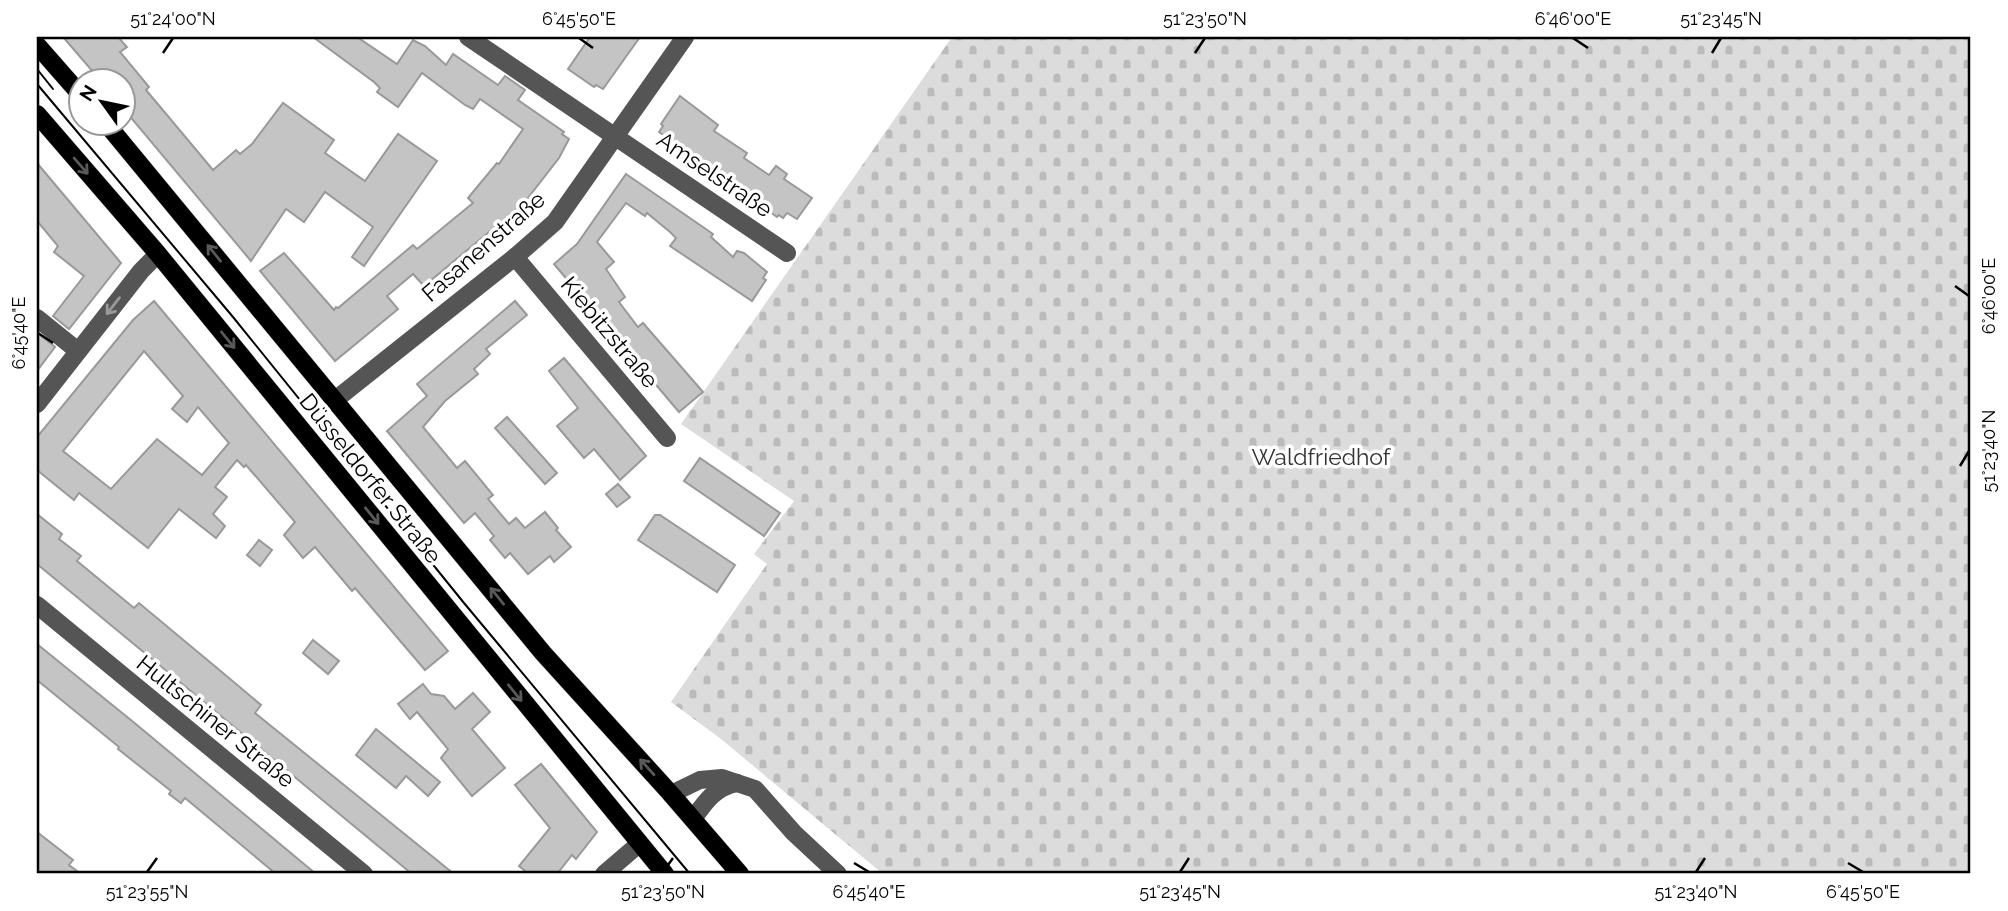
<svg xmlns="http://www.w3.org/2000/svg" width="2008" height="911" viewBox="0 0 2008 911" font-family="Raleway,sans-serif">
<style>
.cemetery{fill:url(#cemetery-stones)}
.building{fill:#c4c4c4;stroke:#999;stroke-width:2;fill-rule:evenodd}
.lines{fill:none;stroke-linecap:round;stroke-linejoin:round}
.major-casing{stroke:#dbdbdb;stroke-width:19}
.minor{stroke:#555;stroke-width:18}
.major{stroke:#000;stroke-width:18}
.tram{stroke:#000;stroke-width:2}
.oneway{stroke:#595959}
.oneway2{stroke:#999}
.ticks{fill:none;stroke:#000;stroke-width:2.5}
.labels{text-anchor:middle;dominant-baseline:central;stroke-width:7;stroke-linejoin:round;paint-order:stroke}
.street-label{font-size:23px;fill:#000;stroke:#fff}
.park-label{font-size:23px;fill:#333;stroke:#fff}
.neatline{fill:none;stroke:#000;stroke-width:2.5}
.ticks-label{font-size:18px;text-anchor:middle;fill:#000}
</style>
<defs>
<pattern id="cemetery-stones" width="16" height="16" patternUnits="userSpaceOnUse" patternTransform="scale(1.75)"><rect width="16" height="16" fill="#dcdcdc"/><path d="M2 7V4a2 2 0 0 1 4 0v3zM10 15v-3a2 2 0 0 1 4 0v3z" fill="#bbb"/></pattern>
</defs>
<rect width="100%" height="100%" fill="#fff"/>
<!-- cemetery -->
<polygon class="cemetery" points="952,37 1971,37 1971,874 883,874 721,739 671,702 767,564 754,554 794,501 681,424"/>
<!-- building -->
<g class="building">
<polygon points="63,37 118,37 127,47 120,52 149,87 146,90 213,170 236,150 240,154 252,144 283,103 334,140 325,153 365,181 398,134 437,161 364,266 352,257 373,227 325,192 304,222 286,209 251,261 122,107 122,80 100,80"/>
<polygon points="313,37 357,37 397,64 413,40 425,46 446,65 453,54 498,85 505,76 525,90 518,100 564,132 562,134 569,139 559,158 524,203 424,286 413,274 387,296 398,309 335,361 260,271 284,253 334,310 336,307 338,308 413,245 417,249 473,203 468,198 497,163 499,164 523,129 480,99 473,109 465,105 422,73 398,107 377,92 380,88 374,82"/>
<polygon points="590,37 640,37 603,89 596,85 594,87 568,69"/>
<polygon points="680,96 718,125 714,131 747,153 744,158 769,175 776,166 787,174 784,179 812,198 797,219 787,213 783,218 779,215 777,217 763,207 764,205 659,132 663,126 661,124"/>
<polygon points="37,163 121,263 69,329 53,316 84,276 54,252 58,246 37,221"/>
<polygon points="626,174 713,234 711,237 733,257 737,251 744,253 767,272 763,278 766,280 752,301 670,246 676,238 670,232 647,213 645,216 626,203 597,242 614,262 606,269 625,297 619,302 638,327 643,323 703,392 679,412 554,264 577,244"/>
<path d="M154 301 448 651 425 670 355 588 352 591 315 547 303 558 284 535 295 522 246 465 244 467 237 460 215 487 227 497 213 514 225 526 216 538 179 509 148 548 79 493 74 500 37 470V437L133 320ZM144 351 183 396 172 409 187 422 198 407 229 443 202 475 157 439 111 489 63 451Z"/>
<polygon points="515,301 527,315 486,349 490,354 474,369 478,374 445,401 423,427 457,468 465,461 493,495 488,499 509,524 516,518 525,528 545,512 558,528 556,530 571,547 554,562 550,556 528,574 510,553 505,558 490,540 494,536 475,513 464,523 387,431 427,396 417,384"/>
<polygon points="39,334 55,347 37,371 37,336"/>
<polygon points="564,358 646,456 620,480 594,449 584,458 557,426 578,408 549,371"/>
<polygon points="507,417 557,473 545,484 495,428"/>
<polygon points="700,458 780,513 764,536 684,481"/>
<polygon points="618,484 630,497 617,507 606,494"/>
<polygon points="37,514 62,534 59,539 81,556 77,561 134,608 139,603 223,673 261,705 255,713 454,874 412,874 37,564"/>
<polygon points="655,515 660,515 735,565 717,592 638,540"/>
<polygon points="259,540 272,550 260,566 247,555"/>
<polygon points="313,640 339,661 328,674 303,653"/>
<polygon points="37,644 137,725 316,874 276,874 185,798 181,803 169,794 171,791 118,749 119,747 37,680"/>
<polygon points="423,684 431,694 444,696 455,709 473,693 490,712 472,729 505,768 472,796 441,758 448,749 417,712 410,719 398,704"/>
<polygon points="376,729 440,782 428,796 406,776 396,788 356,755"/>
<polygon points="541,764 597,832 576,859 572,855 557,874 529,874 519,866 550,828 515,785"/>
<polygon points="37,832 73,860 69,865 81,874 37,874"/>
</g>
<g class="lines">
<defs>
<g id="major">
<polyline points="37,45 80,94"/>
<polyline points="37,114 158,254 665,874"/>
<polyline points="105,122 543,653 671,794 740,874"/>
</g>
</defs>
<!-- major casing -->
<use href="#major" class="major-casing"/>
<!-- minor -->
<g class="minor">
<polyline points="468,37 787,253"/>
<polyline points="515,257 667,438"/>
<polyline points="37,318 78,351"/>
<polyline points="335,400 515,257 555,222 685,37"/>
<polyline points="37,404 141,271 158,254"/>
<polyline points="37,605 364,874"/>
<polyline points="671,794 700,780 722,778 755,789 794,833 838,874"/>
<path d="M693 819C706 801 714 788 737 783"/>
<polyline points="604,874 639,844"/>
</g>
<!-- major -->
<use href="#major" class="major"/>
<!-- tram -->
<g class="tram">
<polyline points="37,69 53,89"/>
<polyline points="37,84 233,317 464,603 690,874"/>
</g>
</g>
<!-- one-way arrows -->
<defs><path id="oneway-shaft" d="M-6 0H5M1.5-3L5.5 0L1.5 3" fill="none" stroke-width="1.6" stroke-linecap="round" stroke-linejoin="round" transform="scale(1.75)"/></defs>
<g class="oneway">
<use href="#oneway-shaft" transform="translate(81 166) rotate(49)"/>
<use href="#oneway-shaft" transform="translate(214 253) rotate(-129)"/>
<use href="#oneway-shaft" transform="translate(228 340) rotate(51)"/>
<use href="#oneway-shaft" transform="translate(372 516) rotate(51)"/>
<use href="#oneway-shaft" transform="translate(497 596) rotate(-129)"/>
<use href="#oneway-shaft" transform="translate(515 693) rotate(51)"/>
<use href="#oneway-shaft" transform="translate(647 767) rotate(-132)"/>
</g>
<use class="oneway2" href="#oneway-shaft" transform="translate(113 306) rotate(128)"/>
<!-- ticks -->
<path class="ticks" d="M579 38 593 48M1573 38 1588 48M163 53 173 38M1195 53 1205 38M1712 53 1721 38M1955 286 1969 296M38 333 53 343M1960 466 1969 451M854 863 869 872M1848 863 1863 872M147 872 157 858M663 872 673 858M1180 872 1189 858M1696 872 1705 858"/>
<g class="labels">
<!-- street labels -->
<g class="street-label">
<text transform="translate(715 174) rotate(34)">Amselstraße</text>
<text transform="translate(483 246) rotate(-41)">Fasanenstraße</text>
<text transform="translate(610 332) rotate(50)">Kiebitzstraße</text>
<text transform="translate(371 478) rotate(51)">Düsseldorfer Straße</text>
<text transform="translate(216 721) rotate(39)">Hultschiner Straße</text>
</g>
<!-- park labels -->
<g class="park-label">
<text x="1321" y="456">Waldfriedhof</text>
</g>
</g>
<!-- border -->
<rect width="2008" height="911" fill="none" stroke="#ffffff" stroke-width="77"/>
<!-- north arrow -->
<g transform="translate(102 102) rotate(303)"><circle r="33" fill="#ffffff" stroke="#999999" stroke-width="2"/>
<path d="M0-5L12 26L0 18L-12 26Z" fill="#000000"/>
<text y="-10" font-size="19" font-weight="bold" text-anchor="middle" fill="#000000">N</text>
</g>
<rect x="38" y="38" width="1931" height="834" class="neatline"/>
<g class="ticks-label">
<text x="173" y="25">51°24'00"N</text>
<text x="579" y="25">6°45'50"E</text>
<text x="1205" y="25">51°23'50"N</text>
<text x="1573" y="25">6°46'00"E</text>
<text x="1721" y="25">51°23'45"N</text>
<text transform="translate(1989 296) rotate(-90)" y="6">6°46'00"E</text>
<text transform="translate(19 333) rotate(-90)" y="6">6°45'40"E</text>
<text transform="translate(1989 451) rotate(-90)" y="6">51°23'40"N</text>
<text x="147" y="898">51°23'55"N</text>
<text x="663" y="898">51°23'50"N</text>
<text x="869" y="898">6°45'40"E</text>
<text x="1180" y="898">51°23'45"N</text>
<text x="1696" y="898">51°23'40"N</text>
<text x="1863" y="898">6°45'50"E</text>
</g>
</svg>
